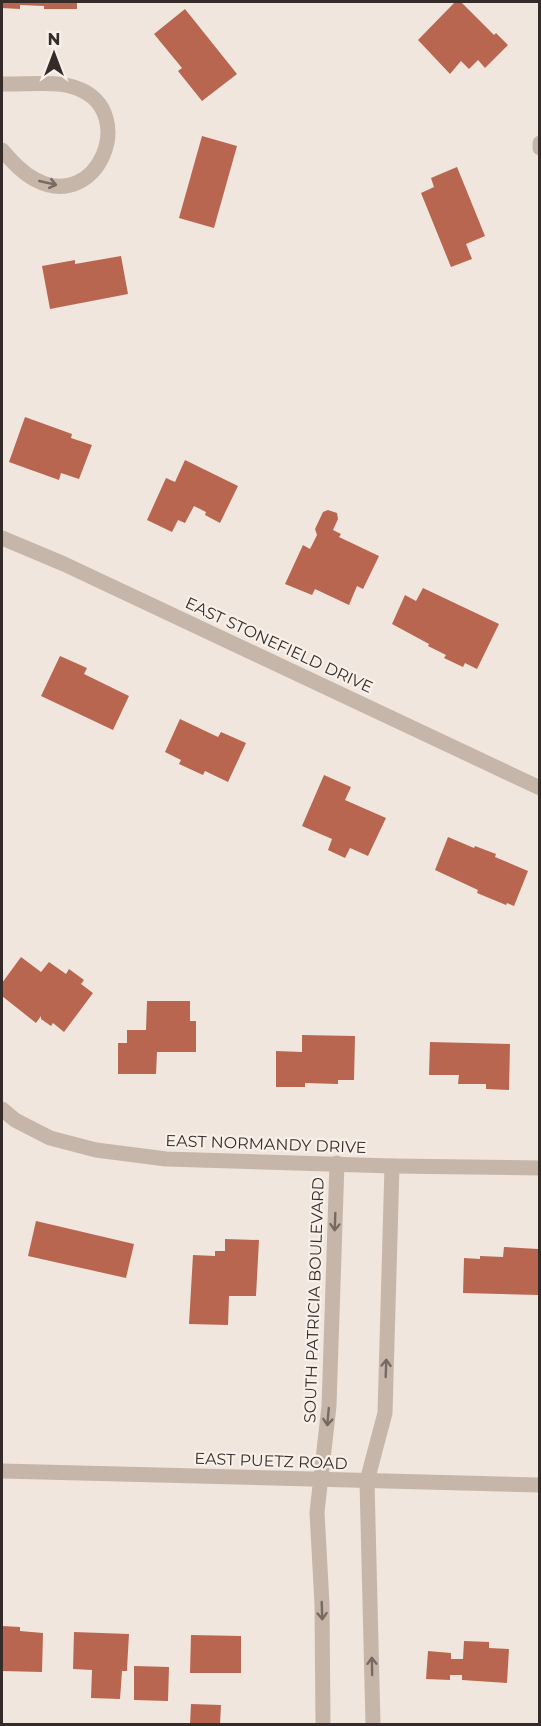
<svg xmlns="http://www.w3.org/2000/svg" width="541" height="1726" viewBox="0 0 541 1726" font-family="Montserrat,sans-serif">
<style>
.building{fill:#b96651}
.lines{fill:none;stroke-linecap:round;stroke-linejoin:round}
.minor{stroke:#c6b6aa;stroke-width:15}
.tertiary{stroke:#c6b6aa;stroke-width:15}
.oneway{stroke:#766a63}
.labels{text-anchor:middle;dominant-baseline:central;stroke-width:4.5;stroke-linejoin:round;paint-order:stroke}
.street-label{font-size:16px;fill:#352c29;stroke:#f8f0e9}
</style>
<rect width="100%" height="100%" fill="#f0e6dd"/>
<!-- building -->
<g class="building">
<polygon points="2,2 77,2 77,9 44,9 44,6 20,5 20,9 2,8"/>
<polygon points="455,2 461,2 494,35 496,33 508,45 485,68 478,60 469,69 461,61 450,74 418,40"/>
<polygon points="185,9 237,74 202,101 178,71 182,68 154,34"/>
<polygon points="202,136 237,146 214,228 179,218"/>
<polygon points="457,167 485,236 466,244 472,259 451,267 421,193 434,187 431,178"/>
<polygon points="121,256 128,294 50,309 42,266 75,260 75,264"/>
<polygon points="25,417 72,434 71,438 92,445 79,479 61,473 59,480 9,462"/>
<polygon points="185,460 238,486 220,523 205,515 206,512 194,506 185,523 178,520 172,532 147,520 166,478 175,482"/>
<polygon points="328,510 337,513 338,519 333,530 341,534 339,537 379,556 363,589 357,586 349,605 315,589 312,595 285,584 303,545 310,549 317,535 315,529 323,512"/>
<polygon points="423,588 499,624 477,669 465,663 463,667 444,658 446,655 428,646 429,644 392,624 405,595 416,601"/>
<polygon points="60,656 87,668 84,674 129,696 113,730 41,696"/>
<polygon points="180,719 218,737 221,732 246,743 228,782 205,771 203,775 179,764 181,760 165,752"/>
<polygon points="324,775 351,787 345,800 386,818 368,856 350,848 345,858 328,850 332,839 302,826"/>
<polygon points="448,837 474,848 475,846 496,854 495,857 528,871 514,906 507,903 506,905 477,893 478,890 435,870"/>
<polygon points="21,957 41,972 49,962 66,974 69,969 84,980 81,984 93,993 64,1032 53,1023 51,1026 41,1019 41,1016 36,1023 2,996 2,983"/>
<polygon points="147,1001 190,1001 190,1021 196,1021 196,1052 157,1052 156,1074 118,1074 118,1043 127,1043 127,1030 146,1030"/>
<polygon points="302,1035 355,1036 354,1080 338,1080 338,1084 305,1083 305,1087 276,1087 276,1051 302,1052"/>
<polygon points="430,1042 510,1044 509,1090 486,1089 486,1084 458,1084 459,1075 429,1075"/>
<polygon points="36,1221 134,1244 126,1278 28,1256"/>
<polygon points="225,1239 259,1240 256,1296 229,1296 228,1325 189,1324 193,1255 215,1256 215,1251 225,1251"/>
<polygon points="504,1247 538,1249 540,1295 463,1293 464,1258 480,1259 480,1256 503,1257"/>
<polygon points="2,1626 20,1627 20,1631 43,1633 42,1672 2,1671"/>
<polygon points="74,1632 129,1634 127,1669 127,1671 122,1671 120,1699 91,1698 92,1670 73,1669"/>
<polygon points="191,1635 241,1636 241,1673 190,1673"/>
<polygon points="464,1641 489,1642 489,1648 509,1649 507,1683 462,1680 462,1675 450,1675 450,1680 426,1679 428,1651 451,1653 451,1659 463,1659"/>
<polygon points="134,1666 169,1667 168,1701 134,1700"/>
<polygon points="191,1704 221,1705 220,1724 190,1724"/>
</g>
<g class="lines">
<!-- minor -->
<g class="minor">
<path d="M2 84C24 85 59 80 79 89 138 113 98 212 36 180 22 173 12 161 2 150"/>
<polyline points="540,143 540,148"/>
<polyline points="2,538 64,564 540,788"/>
<polyline points="2,1109 15,1120 50,1138 96,1150 166,1159 392,1166 540,1168"/>
<polyline points="323,1724 322,1604 317,1512 329,1406 337,1163"/>
<polyline points="373,1724 367,1481 385,1413 392,1166"/>
</g>
<!-- tertiary -->
<polyline class="tertiary" points="2,1471 540,1485"/>
</g>
<!-- one-way arrows -->
<defs><path id="oneway-shaft" d="M-6 0H5M1.5-3L5.5 0L1.5 3" fill="none" stroke-width="1.6" stroke-linecap="round" stroke-linejoin="round" transform="scale(1.5)"/></defs>
<g class="oneway">
<use href="#oneway-shaft" transform="translate(48 183) rotate(13)"/>
<use href="#oneway-shaft" transform="translate(335 1222) rotate(92)"/>
<use href="#oneway-shaft" transform="translate(386 1368) rotate(-88)"/>
<use href="#oneway-shaft" transform="translate(328 1417) rotate(95)"/>
<use href="#oneway-shaft" transform="translate(322 1611) rotate(88)"/>
<use href="#oneway-shaft" transform="translate(372 1666) rotate(-91)"/>
</g>
<g class="labels">
<!-- street labels -->
<g class="street-label">
<text transform="translate(279 645) rotate(25)">EAST STONEFIELD DRIVE</text>
<text transform="translate(266 1144) rotate(2)">EAST NORMANDY DRIVE</text>
<text transform="translate(314 1300) rotate(-88)">SOUTH PATRICIA BOULEVARD</text>
<text transform="translate(271 1461) rotate(2)">EAST PUETZ ROAD</text>
</g>
</g>
<!-- border -->
<rect width="541" height="1726" fill="none" stroke="#352c29" stroke-width="6"/>
<!-- north arrow -->
<g transform="translate(54 54)" stroke="#f8f0e9" stroke-width="4.5" paint-order="stroke">
<path d="M0-4.5L10 22L0 15L-10 22Z" fill="#352c29"/>
<text y="-9" font-size="16" font-weight="bold" text-anchor="middle" fill="#352c29">N</text>
</g>
</svg>
